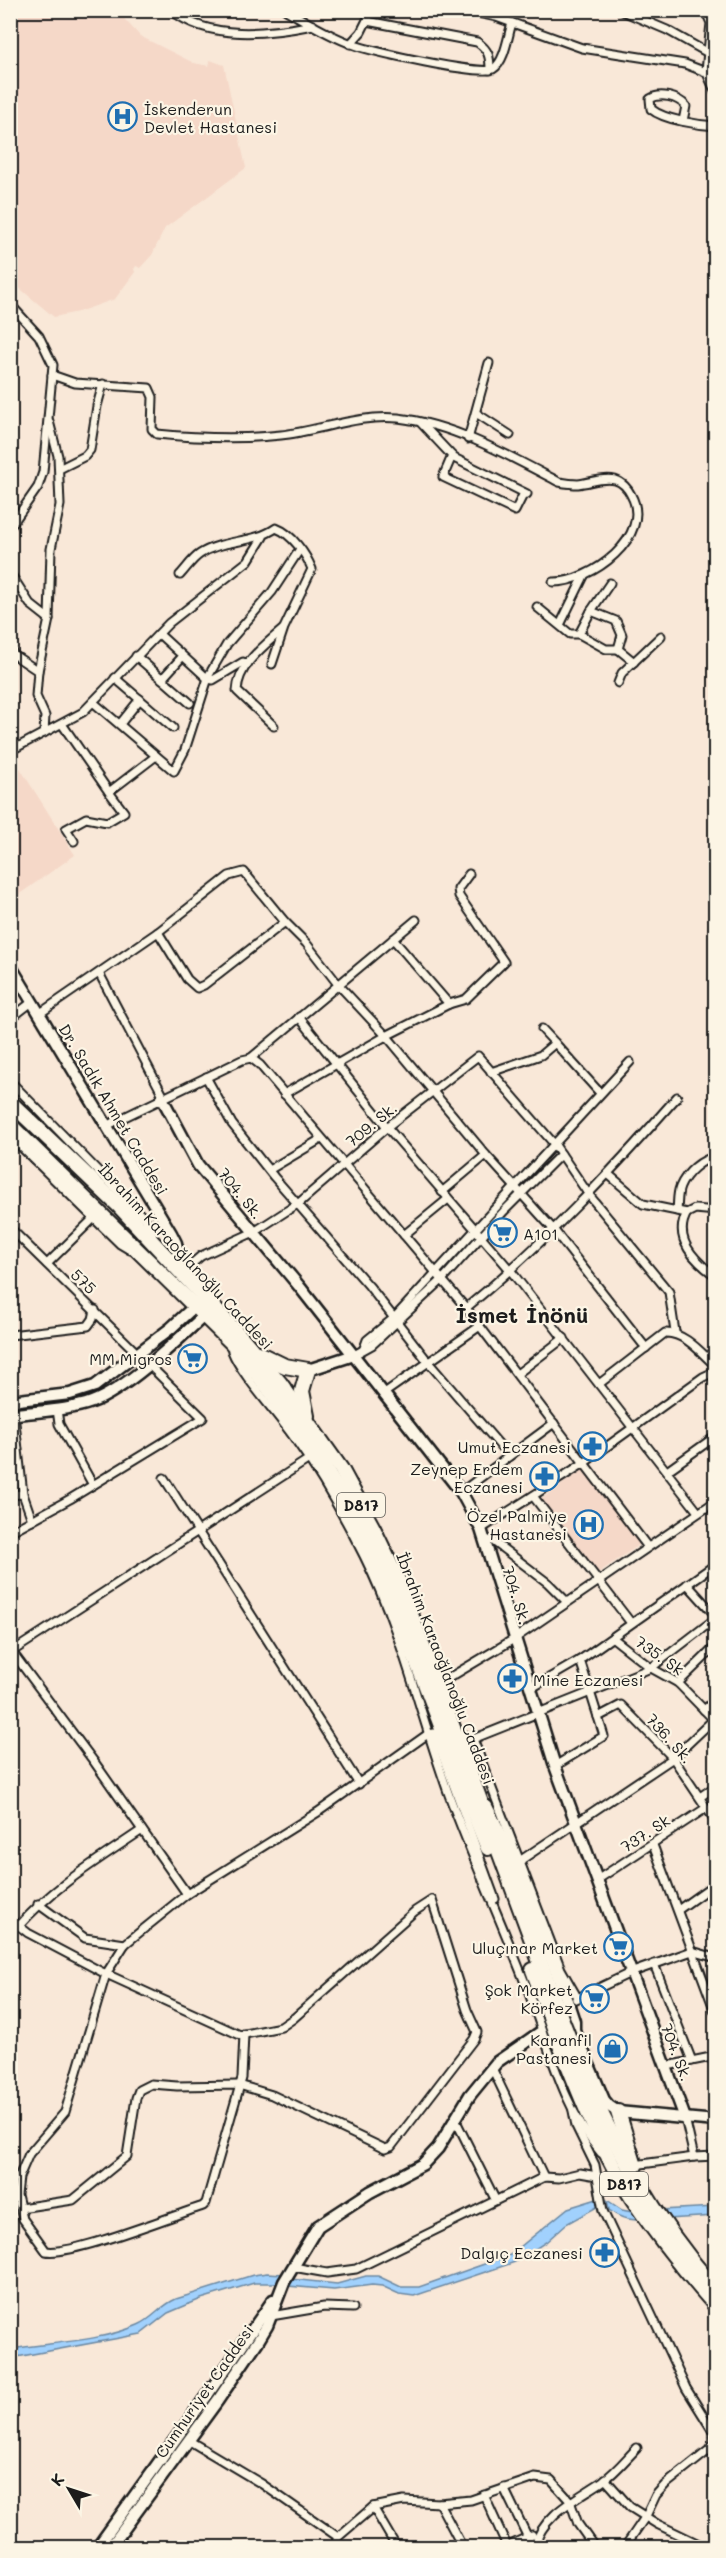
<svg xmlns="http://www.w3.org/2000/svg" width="726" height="2558" viewBox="0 0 726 2558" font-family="Mali,sans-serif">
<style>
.built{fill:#f5d8c8}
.water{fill:#a1d1fd;stroke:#6c89a3;stroke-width:1.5}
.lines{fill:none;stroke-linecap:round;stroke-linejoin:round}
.street-casing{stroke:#1c1c1c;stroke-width:11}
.secondary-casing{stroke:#1c1c1c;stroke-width:15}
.highway-casing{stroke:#1c1c1c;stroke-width:18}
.street{stroke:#fcf5e5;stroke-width:7}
.secondary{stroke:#fcf5e5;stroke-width:10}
.highway{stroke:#fcf5e5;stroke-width:14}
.highway-bridge-casing{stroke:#1c1c1c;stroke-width:18;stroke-linecap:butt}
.highway-bridge{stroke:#fcf5e5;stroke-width:14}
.labels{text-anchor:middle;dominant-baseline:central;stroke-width:4.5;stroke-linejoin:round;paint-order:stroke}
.shield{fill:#fcf5e5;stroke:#5f5d58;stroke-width:1.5}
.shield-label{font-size:15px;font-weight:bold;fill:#1c1c1c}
.poi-label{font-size:16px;fill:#1c1c1c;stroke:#fcf5e5;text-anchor:end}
.street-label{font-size:16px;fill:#1c1c1c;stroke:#fcf5e5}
.district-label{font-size:22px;font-weight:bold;fill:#1c1c1c;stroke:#fcf5e5}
</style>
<rect width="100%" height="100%" fill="#f9e8d8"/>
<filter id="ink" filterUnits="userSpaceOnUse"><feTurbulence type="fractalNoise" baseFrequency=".0167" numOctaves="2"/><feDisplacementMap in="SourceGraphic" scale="12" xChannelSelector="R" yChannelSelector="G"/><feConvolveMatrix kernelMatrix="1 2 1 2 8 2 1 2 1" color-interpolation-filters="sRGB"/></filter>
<g filter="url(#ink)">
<!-- built -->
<g class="built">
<polygon points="11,10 117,11 140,36 194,63 209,66 210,60 224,65 246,168 165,228 152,255 140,268 136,266 134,269 135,272 115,299 78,312 54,317 11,281"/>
<polygon points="11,754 75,855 11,900 10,755"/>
<polygon points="585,1468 642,1543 592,1577 533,1505"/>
</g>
<!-- water -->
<g class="water">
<polygon points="597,2199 599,2206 566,2224 546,2242 515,2262 414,2296 399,2294 382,2286 372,2285 334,2290 288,2286 291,2279 337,2284 366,2276 378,2276 401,2287 419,2287 510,2255 568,2208"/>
<path d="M607 2200 622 2210 632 2212 636 2220C625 2219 618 2217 609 2210Z"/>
<polygon points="715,2207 715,2216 667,2219 661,2210"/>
<path d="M267 2273 284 2274 279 2283H254L201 2299 168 2313 141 2334 11 2358V2349C52 2342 99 2342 138 2325 153 2319 161 2305 176 2299L253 2275Z"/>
</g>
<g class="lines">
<defs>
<g id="street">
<path d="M171 10C209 41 268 34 313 25"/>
<path d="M286 10C307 22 329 36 352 44 369 51 481 76 493 69 505 62 508 35 512 23"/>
<polyline points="464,10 496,17 582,48 685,64 716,76"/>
<polyline points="620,10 667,30 708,53"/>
<polyline points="705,10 711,23 706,71 716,93"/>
<path d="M367 21 477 42C489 50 490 57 490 70"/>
<polyline points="350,44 361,32 372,10"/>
<path d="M683 121 686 106C678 97 660 92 650 99L651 109C664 120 699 125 716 126"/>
<polyline points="10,304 39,336 53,365 43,472 38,487 10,527"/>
<path d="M52 375 75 383 149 388 153 397 152 429 157 434C198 438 239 440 281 435 319 431 359 414 398 418 453 424 510 456 559 482 565 483 572 484 578 484 590 483 602 477 615 480 622 482 628 489 631 495 654 536 591 583 553 582"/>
<polyline points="476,413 510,435"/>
<polyline points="421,423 454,458 527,494"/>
<polyline points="468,439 489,363"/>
<polyline points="452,456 443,477 515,511 524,493"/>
<polyline points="59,469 85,456 90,450 97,406 103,384"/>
<polyline points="10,573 30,604 49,619"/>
<path d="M180 575C186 569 192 559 200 554 223 539 253 544 276 528 292 534 306 554 312 569L284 628 272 664"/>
<polyline points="610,583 591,611 616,621 622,635 618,649 634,662"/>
<polyline points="537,607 570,634 579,634 606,649 618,649"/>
<polyline points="560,625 584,576"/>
<polyline points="159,634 208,679 213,680 243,662 247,665"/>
<polyline points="579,634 591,611"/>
<polyline points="10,648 14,655 38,671 36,696 45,716 44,733"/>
<polyline points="136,656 190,703"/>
<polyline points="38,671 49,619 51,549 60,505 58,456 49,421"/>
<polyline points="115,678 173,728"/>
<polyline points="162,679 182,657"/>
<polyline points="618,683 622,673 661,636"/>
<polyline points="93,702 174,771 185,750 209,675 227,644 272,592 300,549"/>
<polyline points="62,724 109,792"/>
<polyline points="120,724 140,699"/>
<path d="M274 726 237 691C238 665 264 646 282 630"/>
<polyline points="10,751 83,712 169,623 248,561 263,537"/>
<polyline points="74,841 66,829 86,818 107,822 124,812 109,792 156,756"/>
<polyline points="158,932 187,979 197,988 204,985 285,922"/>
<polyline points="393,939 449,1004"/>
<polyline points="99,973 164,1097"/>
<polyline points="39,1014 158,932 229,876 244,872 285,922 306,943 337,983 390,1040 486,1155 553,1229 646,1348"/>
<polyline points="299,1017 387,1127 511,1271 698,1512"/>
<polyline points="10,1019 32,1002"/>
<polyline points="542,1029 555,1043"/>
<polyline points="251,1058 416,920"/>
<polyline points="491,1072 541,1055 555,1043 600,1093"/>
<polyline points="206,1077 232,1124 274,1177 369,1286 429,1363 509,1456"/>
<polyline points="10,1081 145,1219 152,1231 154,1241"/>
<polyline points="284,1094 386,1036 449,1004 466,999 504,962 459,896 458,889 469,874"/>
<polyline points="108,1125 242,1060 251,1058 260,1065 466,1308 647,1546"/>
<polyline points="10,1136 120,1244 130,1250"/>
<polyline points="269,1170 321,1139"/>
<polyline points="608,1174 643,1204 687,1213"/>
<polyline points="442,1192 486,1155"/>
<path d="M677 1211C678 1203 677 1194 680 1187 686 1173 701 1159 716 1157"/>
<path d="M716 1211 695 1209 687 1213C672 1239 696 1262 716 1276"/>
<polyline points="10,1228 203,1418 70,1499 10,1532"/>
<polyline points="404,1235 448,1199"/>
<polyline points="47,1264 94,1218"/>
<polyline points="181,1273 201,1256 254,1232 299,1203 387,1127 478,1056 555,1145 589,1195 669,1292 675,1332"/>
<path d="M466 1308C543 1245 611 1172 677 1097"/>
<polyline points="10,1335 88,1326 93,1319 95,1310"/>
<polyline points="364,1348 367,1340 394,1318 630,1062"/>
<path d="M232 1351C241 1375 279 1415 295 1439 321 1475 344 1516 364 1556 402 1632 420 1715 449 1795 473 1860 502 1923 527 1988 548 2043 562 2107 601 2153"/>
<polyline points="354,1355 372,1345 442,1280 504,1211 561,1154"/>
<polyline points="517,1374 564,1338"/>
<path d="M599 1384 665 1333C685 1332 702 1354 716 1366"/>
<polyline points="383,1394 480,1326"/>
<polyline points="57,1409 59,1424 93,1485"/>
<polyline points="14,1414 23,1494 32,1520"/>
<polyline points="667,1471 716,1436"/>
<polyline points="164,1478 359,1784"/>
<polyline points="461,1492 554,1423"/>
<polyline points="10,1495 23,1494"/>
<polyline points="533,1496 631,1623"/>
<polyline points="481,1529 584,1463 703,1377 716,1371"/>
<polyline points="484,1539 493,1541 548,1583 567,1602"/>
<polyline points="687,1584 716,1616"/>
<polyline points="613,1638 651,1668 678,1683 715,1721"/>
<polyline points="10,1649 95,1763 187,1894"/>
<polyline points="13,1651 309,1459"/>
<polyline points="678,1683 716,1646"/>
<polyline points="437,1685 514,1639 716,1501"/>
<polyline points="530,1689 580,1660 716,1564"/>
<polyline points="704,1710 716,1699"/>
<polyline points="598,1717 621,1705 673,1758 716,1822"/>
<polyline points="456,1731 473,1739 561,1969 577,1997"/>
<polyline points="428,1734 434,1733 435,1735 495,1899"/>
<polyline points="473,1739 651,1668 716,1618"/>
<polyline points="555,1766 604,1736 580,1660"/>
<polyline points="700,1797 716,1786"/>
<polyline points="653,1845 716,2014"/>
<polyline points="521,1860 673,1758 713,1720"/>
<polyline points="597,1880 706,1808"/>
<polyline points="38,1904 85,1938 125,1944"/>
<polyline points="678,1910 716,1883"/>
<polyline points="10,1919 28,1933 102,1972 240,2035 281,2027 294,2018 415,1911 432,1900 467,2010 477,2032 474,2039 391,2147 385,2149 272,2095 239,2085 177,2086 151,2084 139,2090 136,2098 127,2156 73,2200 20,2208"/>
<path d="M19 1926C54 1886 98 1860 142 1830"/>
<polyline points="654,1964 692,2061"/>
<polyline points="576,1999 630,1973 692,1951 716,1958"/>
<path d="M244 2034 242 2078 206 2203 203 2206C172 2216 71 2256 46 2251L23 2219 17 2195 19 2177 29 2154 65 2112 106 1974 125 1944 187 1894 318 1812 428 1734"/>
<polyline points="667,2066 716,2056"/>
<polyline points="492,2068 544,2177"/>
<polyline points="573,2111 576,2126 595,2165 603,2211 686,2388 714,2433 715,2442 709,2450 665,2485 656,2495 646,2516 624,2548"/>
<polyline points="685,2118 694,2157 716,2156"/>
<polyline points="455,2119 495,2199"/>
<polyline points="634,2165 694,2157"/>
<polyline points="293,2267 327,2273 356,2269 544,2177 559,2178 580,2173 597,2176"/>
<polyline points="271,2316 324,2307 353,2308"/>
<polyline points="188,2440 262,2484 338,2537"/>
<polyline points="605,2479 630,2507 657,2524 707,2548"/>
<polyline points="504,2488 533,2548"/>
<polyline points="484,2495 507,2546"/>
<polyline points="439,2503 463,2548"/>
<polyline points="373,2507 397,2548"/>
<polyline points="334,2548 338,2537 373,2507 404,2501 439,2503 471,2500 535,2478 551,2480 570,2501 578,2524 595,2548"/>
<polyline points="504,2548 532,2535"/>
<path d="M534 2548C542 2514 577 2499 603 2481 616 2472 626 2459 637 2448"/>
</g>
<g id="secondary">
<polyline points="10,965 171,1233 176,1243 181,1273"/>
<polyline points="162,1098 198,1165 299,1286 461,1492 481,1529 555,1766 685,2118"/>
<polyline points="308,1370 354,1355"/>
<polyline points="10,1401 70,1394 95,1386 171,1328 199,1302"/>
<path d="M10 1415C37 1411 67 1411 92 1402 126 1390 181 1337 208 1312"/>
<polyline points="487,1806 510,1852 569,2006 574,2021 574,2030 604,2100 609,2106 618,2112 716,2121"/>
<polyline points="97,2548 208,2394 273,2300"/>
<polyline points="110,2548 218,2400 258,2341 267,2326 284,2282 318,2226 370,2192 423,2164 438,2148 470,2095 497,2062 542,2031 569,2006"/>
</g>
<g id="highway">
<polyline points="10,1102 119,1206 242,1338 280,1383 341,1469 373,1528 399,1582 556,2005"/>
<path d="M10 1125 231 1342C289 1410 343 1489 380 1571 420 1662 450 1756 488 1848"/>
<polyline points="258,1353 285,1366 308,1370 302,1391 307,1416"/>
<polyline points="533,1970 547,2008"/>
<path d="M570 2041C605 2132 651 2216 716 2290"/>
<path d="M560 2045C581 2096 601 2151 632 2198 657 2236 686 2272 716 2306"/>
<polyline points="618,2112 635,2166"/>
</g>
</defs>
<!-- street casing -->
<use href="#street" class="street-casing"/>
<!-- secondary casing -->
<use href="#secondary" class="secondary-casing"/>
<!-- highway casing -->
<use href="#highway" class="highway-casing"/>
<!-- street -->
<use href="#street" class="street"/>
<!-- secondary -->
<use href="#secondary" class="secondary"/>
<!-- highway -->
<use href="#highway" class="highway"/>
<defs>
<g id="highway-bridge">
<polyline points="556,2005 570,2041"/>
<polyline points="547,2008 560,2045"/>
</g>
</defs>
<!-- highway-bridge casing -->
<use href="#highway-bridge" class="highway-bridge-casing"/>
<!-- highway-bridge -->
<use href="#highway-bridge" class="highway-bridge"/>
</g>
</g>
<!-- icons -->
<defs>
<symbol id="hospital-ring" viewBox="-11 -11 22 22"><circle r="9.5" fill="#fcf5e5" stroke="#1f6fb2" stroke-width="1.5"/><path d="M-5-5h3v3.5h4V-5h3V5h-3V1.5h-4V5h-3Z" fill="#1f6fb2"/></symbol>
<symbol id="supermarket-ring" viewBox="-11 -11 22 22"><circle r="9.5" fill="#fcf5e5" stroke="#1f6fb2" stroke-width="1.5"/><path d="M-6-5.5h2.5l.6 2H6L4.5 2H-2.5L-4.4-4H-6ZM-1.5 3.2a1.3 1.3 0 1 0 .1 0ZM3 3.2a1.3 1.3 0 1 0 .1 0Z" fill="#1f6fb2"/></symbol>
<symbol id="pharmacy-ring" viewBox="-11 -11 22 22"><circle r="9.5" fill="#fcf5e5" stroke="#1f6fb2" stroke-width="1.5"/><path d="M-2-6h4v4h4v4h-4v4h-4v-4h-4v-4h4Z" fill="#1f6fb2"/></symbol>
<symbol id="shop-ring" viewBox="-11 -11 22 22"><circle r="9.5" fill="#fcf5e5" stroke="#1f6fb2" stroke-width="1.5"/><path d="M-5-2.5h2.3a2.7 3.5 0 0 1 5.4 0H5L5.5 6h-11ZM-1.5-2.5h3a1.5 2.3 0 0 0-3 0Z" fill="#1f6fb2"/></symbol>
</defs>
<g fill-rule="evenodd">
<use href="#hospital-ring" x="106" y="100" width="33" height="33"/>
<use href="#supermarket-ring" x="486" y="1216" width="33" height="33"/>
<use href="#supermarket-ring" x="176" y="1342" width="33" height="33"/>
<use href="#pharmacy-ring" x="576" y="1430" width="33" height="33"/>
<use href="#pharmacy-ring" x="528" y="1460" width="33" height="33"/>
<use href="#hospital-ring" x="572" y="1508" width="33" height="33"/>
<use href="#pharmacy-ring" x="496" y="1662" width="33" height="33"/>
<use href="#supermarket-ring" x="602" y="1930" width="33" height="33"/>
<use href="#supermarket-ring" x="578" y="1982" width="33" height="33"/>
<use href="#shop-ring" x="596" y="2032" width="33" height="33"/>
<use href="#pharmacy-ring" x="588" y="2236" width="33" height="33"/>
</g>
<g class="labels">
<!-- shield labels -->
<g class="shield">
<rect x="337" y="1493" width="48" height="24" rx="4.5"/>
<rect x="600" y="2172" width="48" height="24" rx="4.5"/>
</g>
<g class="shield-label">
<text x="361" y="1505">D817</text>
<text x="624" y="2184">D817</text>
</g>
<!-- poi labels -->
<g class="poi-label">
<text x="144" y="108" text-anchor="start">İskenderun<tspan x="144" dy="18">Devlet Hastanesi</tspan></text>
<text x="523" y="1233" text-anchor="start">A101</text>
<text x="172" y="1358">MM Migros</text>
<text x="571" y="1446">Umut Eczanesi</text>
<text x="523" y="1468">Zeynep Erdem<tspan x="523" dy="18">Eczanesi</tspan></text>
<text x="567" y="1515">Özel Palmiye<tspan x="567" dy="18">Hastanesi</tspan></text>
<text x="533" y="1679" text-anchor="start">Mine Eczanesi</text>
<text x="598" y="1947">Uluçınar Market</text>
<text x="573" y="1989">Şok Market<tspan x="573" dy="18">Körfez</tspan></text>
<text x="592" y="2039">Karanfil<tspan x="592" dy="18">Pastanesi</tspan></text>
<text x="583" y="2252">Dalgıç Eczanesi</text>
</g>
<!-- street labels -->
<g class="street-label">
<text transform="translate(114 1109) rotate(59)">Dr. Sadık Ahmet Caddesi</text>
<text transform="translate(371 1124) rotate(-39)">709. Sk.</text>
<text transform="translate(241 1193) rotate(51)">704. Sk.</text>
<text transform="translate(186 1256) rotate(47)">İbrahim Karaoğlanoğlu Caddesi</text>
<text transform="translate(84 1281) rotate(44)">575</text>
<text transform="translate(517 1595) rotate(73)">704. Sk.</text>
<text transform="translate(660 1655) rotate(35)">735. Sk</text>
<text transform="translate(446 1668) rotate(69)">İbrahim Karaoğlanoğlu Caddesi</text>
<text transform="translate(670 1738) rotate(48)">736. Sk.</text>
<text transform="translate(645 1833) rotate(-33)">737. Sk</text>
<text transform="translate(677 2052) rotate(69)">704. Sk.</text>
<text transform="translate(204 2391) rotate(-55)">Cumhuriyet Caddesi</text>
</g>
<!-- district labels -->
<g class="district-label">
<text x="522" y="1314">İsmet İnönü</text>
</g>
</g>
<!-- margin -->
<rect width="726" height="2558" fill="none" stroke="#fcf5e5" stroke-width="36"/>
<rect x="18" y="18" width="690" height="2522" fill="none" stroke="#1c1c1c" stroke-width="2" filter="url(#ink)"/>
<!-- north arrow -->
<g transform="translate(69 2489) rotate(309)" stroke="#fcf5e5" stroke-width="4.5" paint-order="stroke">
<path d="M0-4.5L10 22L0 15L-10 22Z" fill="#1c1c1c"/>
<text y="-9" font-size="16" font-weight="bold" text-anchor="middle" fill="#1c1c1c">K</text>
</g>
</svg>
